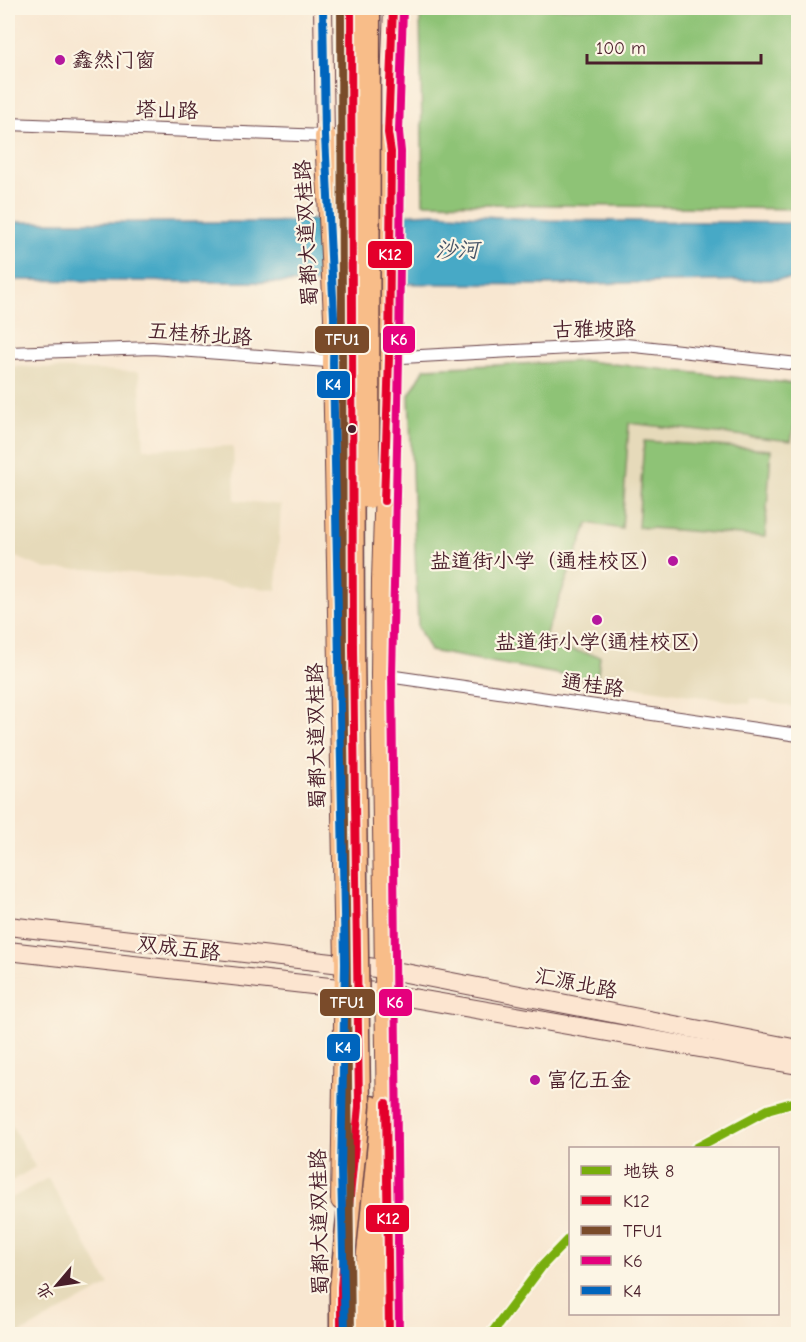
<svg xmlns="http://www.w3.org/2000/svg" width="806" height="1342" viewBox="0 0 806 1342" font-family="'Comic Neue','LXGW WenKai TC',sans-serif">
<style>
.built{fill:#e6daba}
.green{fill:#8ec376;stroke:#6c7150;stroke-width:1.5}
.water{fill:#47a9c6;stroke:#486478;stroke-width:1.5}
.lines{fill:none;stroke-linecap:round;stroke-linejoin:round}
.street-casing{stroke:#643d44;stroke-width:14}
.secondary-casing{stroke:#643d44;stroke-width:20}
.primary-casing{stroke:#643d44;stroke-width:22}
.highway-casing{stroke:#643d44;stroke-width:25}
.street{stroke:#fff;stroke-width:12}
.secondary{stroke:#fce5d0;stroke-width:18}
.primary{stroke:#f8bd89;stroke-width:20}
.highway{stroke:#f8bd89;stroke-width:22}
.highway-bridge-casing{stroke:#643d44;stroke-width:25;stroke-linecap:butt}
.highway-bridge{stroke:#f8bd89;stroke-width:22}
.bus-1-casing{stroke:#fcf5e5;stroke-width:12}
.bus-2-casing{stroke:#fcf5e5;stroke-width:12}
.bus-3-casing{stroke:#fcf5e5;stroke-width:12}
.bus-4-casing{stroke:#fcf5e5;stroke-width:12}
.bus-1{stroke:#e4002b;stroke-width:8}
.bus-2{stroke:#7a4b2a;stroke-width:8}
.bus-3{stroke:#e5007d;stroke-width:8}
.bus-4{stroke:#0065bd;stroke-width:8}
.metro-1-casing{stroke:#fcf5e5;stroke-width:14}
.metro-1{stroke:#78ae0b;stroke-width:9}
.poi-dot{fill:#b5179e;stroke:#fcf5e5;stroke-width:2}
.bus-dot{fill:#4a1f2b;stroke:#fcf5e5;stroke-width:2}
.labels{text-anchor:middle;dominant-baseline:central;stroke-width:4.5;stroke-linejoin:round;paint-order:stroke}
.poi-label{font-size:21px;fill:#4a1f2b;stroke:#fcf5e5;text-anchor:start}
.street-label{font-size:21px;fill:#4a1f2b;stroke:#fcf5e5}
.water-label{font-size:22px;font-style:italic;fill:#495669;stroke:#fcf5e5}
.line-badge{stroke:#fcf5e5;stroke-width:2}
.badge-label{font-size:16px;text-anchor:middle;font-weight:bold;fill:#fff}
</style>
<rect width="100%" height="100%" fill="#fcf5e5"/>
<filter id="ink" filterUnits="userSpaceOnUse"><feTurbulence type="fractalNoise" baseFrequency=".0167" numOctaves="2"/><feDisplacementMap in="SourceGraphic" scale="12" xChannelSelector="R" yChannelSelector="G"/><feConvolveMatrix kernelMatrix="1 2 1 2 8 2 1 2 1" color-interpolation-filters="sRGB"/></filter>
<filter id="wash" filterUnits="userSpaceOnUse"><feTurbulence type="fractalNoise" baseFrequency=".008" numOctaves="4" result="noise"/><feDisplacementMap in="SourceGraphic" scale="24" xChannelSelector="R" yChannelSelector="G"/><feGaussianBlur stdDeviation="1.35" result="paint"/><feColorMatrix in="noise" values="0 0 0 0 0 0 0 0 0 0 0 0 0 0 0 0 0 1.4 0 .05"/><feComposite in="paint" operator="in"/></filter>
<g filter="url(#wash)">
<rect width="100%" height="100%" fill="#f8e7d1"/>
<!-- built -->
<g class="built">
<polygon points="8,366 139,372 144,449 233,446 235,500 281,505 276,590 98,569 46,569 8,554"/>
<polygon points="798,409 798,708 751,698 750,704 597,681 599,656 542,645 588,523 622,528 629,423 791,441"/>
<polygon points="8,1119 35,1167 8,1183"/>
<polygon points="48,1178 109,1285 19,1334 8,1334 8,1200"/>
</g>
<!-- green -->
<g class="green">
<polygon points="420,8 798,8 798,209 423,203"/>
<polygon points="586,361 798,384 798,409 791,441 629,423 622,529 588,523 542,644 600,656 597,681 430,651 418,627 409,395 425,368"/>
<polygon points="644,441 771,450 765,537 638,527"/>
</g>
<!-- water -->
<polygon class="water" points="434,213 549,220 798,223 798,279 543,285 8,280 8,222 272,222"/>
</g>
<g filter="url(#ink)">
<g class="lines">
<defs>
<g id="street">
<polyline points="8,124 325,136"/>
<polyline points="8,353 152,348 340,362"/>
<polyline points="384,358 626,345 798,364"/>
<polyline points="381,675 798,735"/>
</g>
<g id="secondary">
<polyline points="323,8 325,136"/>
<path d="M325 136C348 149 373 167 388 133L393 8"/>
<polyline points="8,926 385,969 798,1049"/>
<polyline points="8,951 384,993 798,1065"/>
</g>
<g id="primary">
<polyline points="388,133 391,152 389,358 382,580 381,675 388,1200"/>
<polyline points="325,136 334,317 333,363 345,964 341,1200"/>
</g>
<g id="highway">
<polyline points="371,1107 377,1188 382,1334"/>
<polyline points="360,1180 361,1334"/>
</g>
</defs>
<!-- street casing -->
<use href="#street" class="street-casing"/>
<!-- secondary casing -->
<use href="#secondary" class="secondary-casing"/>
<!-- primary casing -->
<use href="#primary" class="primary-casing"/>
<!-- highway casing -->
<use href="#highway" class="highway-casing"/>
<!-- street -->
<use href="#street" class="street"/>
<!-- secondary -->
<use href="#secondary" class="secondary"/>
<!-- primary -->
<use href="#primary" class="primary"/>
<!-- highway -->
<use href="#highway" class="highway"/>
<defs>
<g id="highway-bridge">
<polyline points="368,497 369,8"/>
<polyline points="341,1334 341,1287 359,1106 353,649 351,8"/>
</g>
</defs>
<!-- highway-bridge casing -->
<use href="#highway-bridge" class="highway-bridge-casing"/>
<!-- highway-bridge -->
<use href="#highway-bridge" class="highway-bridge"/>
<defs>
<g id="bus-1">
<polyline points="384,501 389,358 391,152 388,133 393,8"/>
<polyline points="386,1103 389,1334"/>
<polyline points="341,1334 341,1287 359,1106 353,649 351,8"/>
</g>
<polyline id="bus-2" points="341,8 343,649 351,1334"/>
<polyline id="bus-3" points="399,1334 392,675 399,358 401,152 399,132 403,8"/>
<polyline id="bus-4" points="323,8 325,136 334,317 333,363 345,964 341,1171 345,1334"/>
</defs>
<!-- bus-1 casing -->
<use href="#bus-1" class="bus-1-casing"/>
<!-- bus-2 casing -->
<use href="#bus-2" class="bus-2-casing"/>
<!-- bus-3 casing -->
<use href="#bus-3" class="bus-3-casing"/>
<!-- bus-4 casing -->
<use href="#bus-4" class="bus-4-casing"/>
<!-- bus-1 -->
<use href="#bus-1" class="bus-1"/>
<!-- bus-2 -->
<use href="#bus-2" class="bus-2"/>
<!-- bus-3 -->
<use href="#bus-3" class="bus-3"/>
<!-- bus-4 -->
<use href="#bus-4" class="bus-4"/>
<defs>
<g id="metro-1">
<polyline points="696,1148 769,1109 798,1101"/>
<polyline points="491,1334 543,1265 570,1237"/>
</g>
</defs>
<!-- metro-1 casing -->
<use href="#metro-1" class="metro-1-casing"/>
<!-- metro-1 -->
<use href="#metro-1" class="metro-1"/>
</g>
</g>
<!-- markers -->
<g class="poi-dot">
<circle cx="60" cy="60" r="6"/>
<circle cx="673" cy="561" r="6"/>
<circle cx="597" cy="620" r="6"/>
<circle cx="535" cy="1080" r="6"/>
</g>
<circle class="bus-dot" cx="352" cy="429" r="5"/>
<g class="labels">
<!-- poi labels -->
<g class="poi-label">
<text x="72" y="60">鑫然门窗</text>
<text x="661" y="561" text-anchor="end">盐道街小学（通桂校区）</text>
<text x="597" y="642" text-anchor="middle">盐道街小学(通桂校区)</text>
<text x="547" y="1080">富亿五金</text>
</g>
<!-- street labels -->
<g class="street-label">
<text transform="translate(167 110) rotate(2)">塔山路</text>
<text transform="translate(306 233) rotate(-93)">蜀都大道双桂路</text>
<text transform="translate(594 329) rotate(-1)">古雅坡路</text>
<text transform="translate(200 334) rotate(4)">五桂桥北路</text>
<text transform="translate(593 685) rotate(8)">通桂路</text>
<text transform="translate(316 736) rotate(-91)">蜀都大道双桂路</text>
<text transform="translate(179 948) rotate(7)">双成五路</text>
<text transform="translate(576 983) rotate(11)">汇源北路</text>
<text transform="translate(319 1222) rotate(-91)">蜀都大道双桂路</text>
</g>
<!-- water labels -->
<g class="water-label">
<text x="457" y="250">沙河</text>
</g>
</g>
<g class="line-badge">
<rect x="367" y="240" width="46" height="29" rx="6" fill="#e4002b"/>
<rect x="382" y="325" width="34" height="29" rx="6" fill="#e5007d"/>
<rect x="314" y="325" width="56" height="29" rx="6" fill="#7a4b2a"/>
<rect x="316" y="370" width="35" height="29" rx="6" fill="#0065bd"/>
<rect x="378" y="988" width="35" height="29" rx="6" fill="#e5007d"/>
<rect x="319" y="988" width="57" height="29" rx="6" fill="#7a4b2a"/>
<rect x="326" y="1033" width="35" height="29" rx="6" fill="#0065bd"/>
<rect x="365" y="1204" width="45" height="29" rx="6" fill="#e4002b"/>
</g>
<g class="badge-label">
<text x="390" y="260">K12</text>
<text x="399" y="345">K6</text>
<text x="342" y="345">TFU1</text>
<text x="333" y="390">K4</text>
<text x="395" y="1008">K6</text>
<text x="347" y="1008">TFU1</text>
<text x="343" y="1053">K4</text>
<text x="388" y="1224">K12</text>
</g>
<!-- margin -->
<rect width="806" height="1342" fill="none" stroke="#fcf5e5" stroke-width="30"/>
<!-- legend -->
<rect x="569" y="1147" width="210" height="168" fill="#fcf5e5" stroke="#b59f9b" stroke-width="1.5"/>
<rect x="581" y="1166" width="30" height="9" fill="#78ae0b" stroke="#b59f9b" stroke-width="1.5"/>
<text x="623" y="1177" font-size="18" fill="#4a1f2b">地铁 8</text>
<rect x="581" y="1196" width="30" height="9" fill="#e4002b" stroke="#b59f9b" stroke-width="1.5"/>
<text x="623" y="1207" font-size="18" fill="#4a1f2b">K12</text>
<rect x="581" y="1226" width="30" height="9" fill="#7a4b2a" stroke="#b59f9b" stroke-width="1.5"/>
<text x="623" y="1237" font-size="18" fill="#4a1f2b">TFU1</text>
<rect x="581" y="1256" width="30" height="9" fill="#e5007d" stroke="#b59f9b" stroke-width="1.5"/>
<text x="623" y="1267" font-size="18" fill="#4a1f2b">K6</text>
<rect x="581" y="1286" width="30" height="9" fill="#0065bd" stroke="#b59f9b" stroke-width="1.5"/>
<text x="623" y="1297" font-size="18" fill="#4a1f2b">K4</text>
<!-- north arrow -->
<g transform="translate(57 1285) rotate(241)" stroke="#fcf5e5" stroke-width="4.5" paint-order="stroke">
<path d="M0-4.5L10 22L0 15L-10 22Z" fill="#4a1f2b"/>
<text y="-9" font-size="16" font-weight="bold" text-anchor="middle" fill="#4a1f2b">北</text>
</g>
<!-- scale -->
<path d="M587 54v9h174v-9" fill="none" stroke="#4a1f2b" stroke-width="3"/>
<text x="596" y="54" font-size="18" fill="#4a1f2b" stroke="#fcf5e5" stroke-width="4.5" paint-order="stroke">100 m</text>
</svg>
